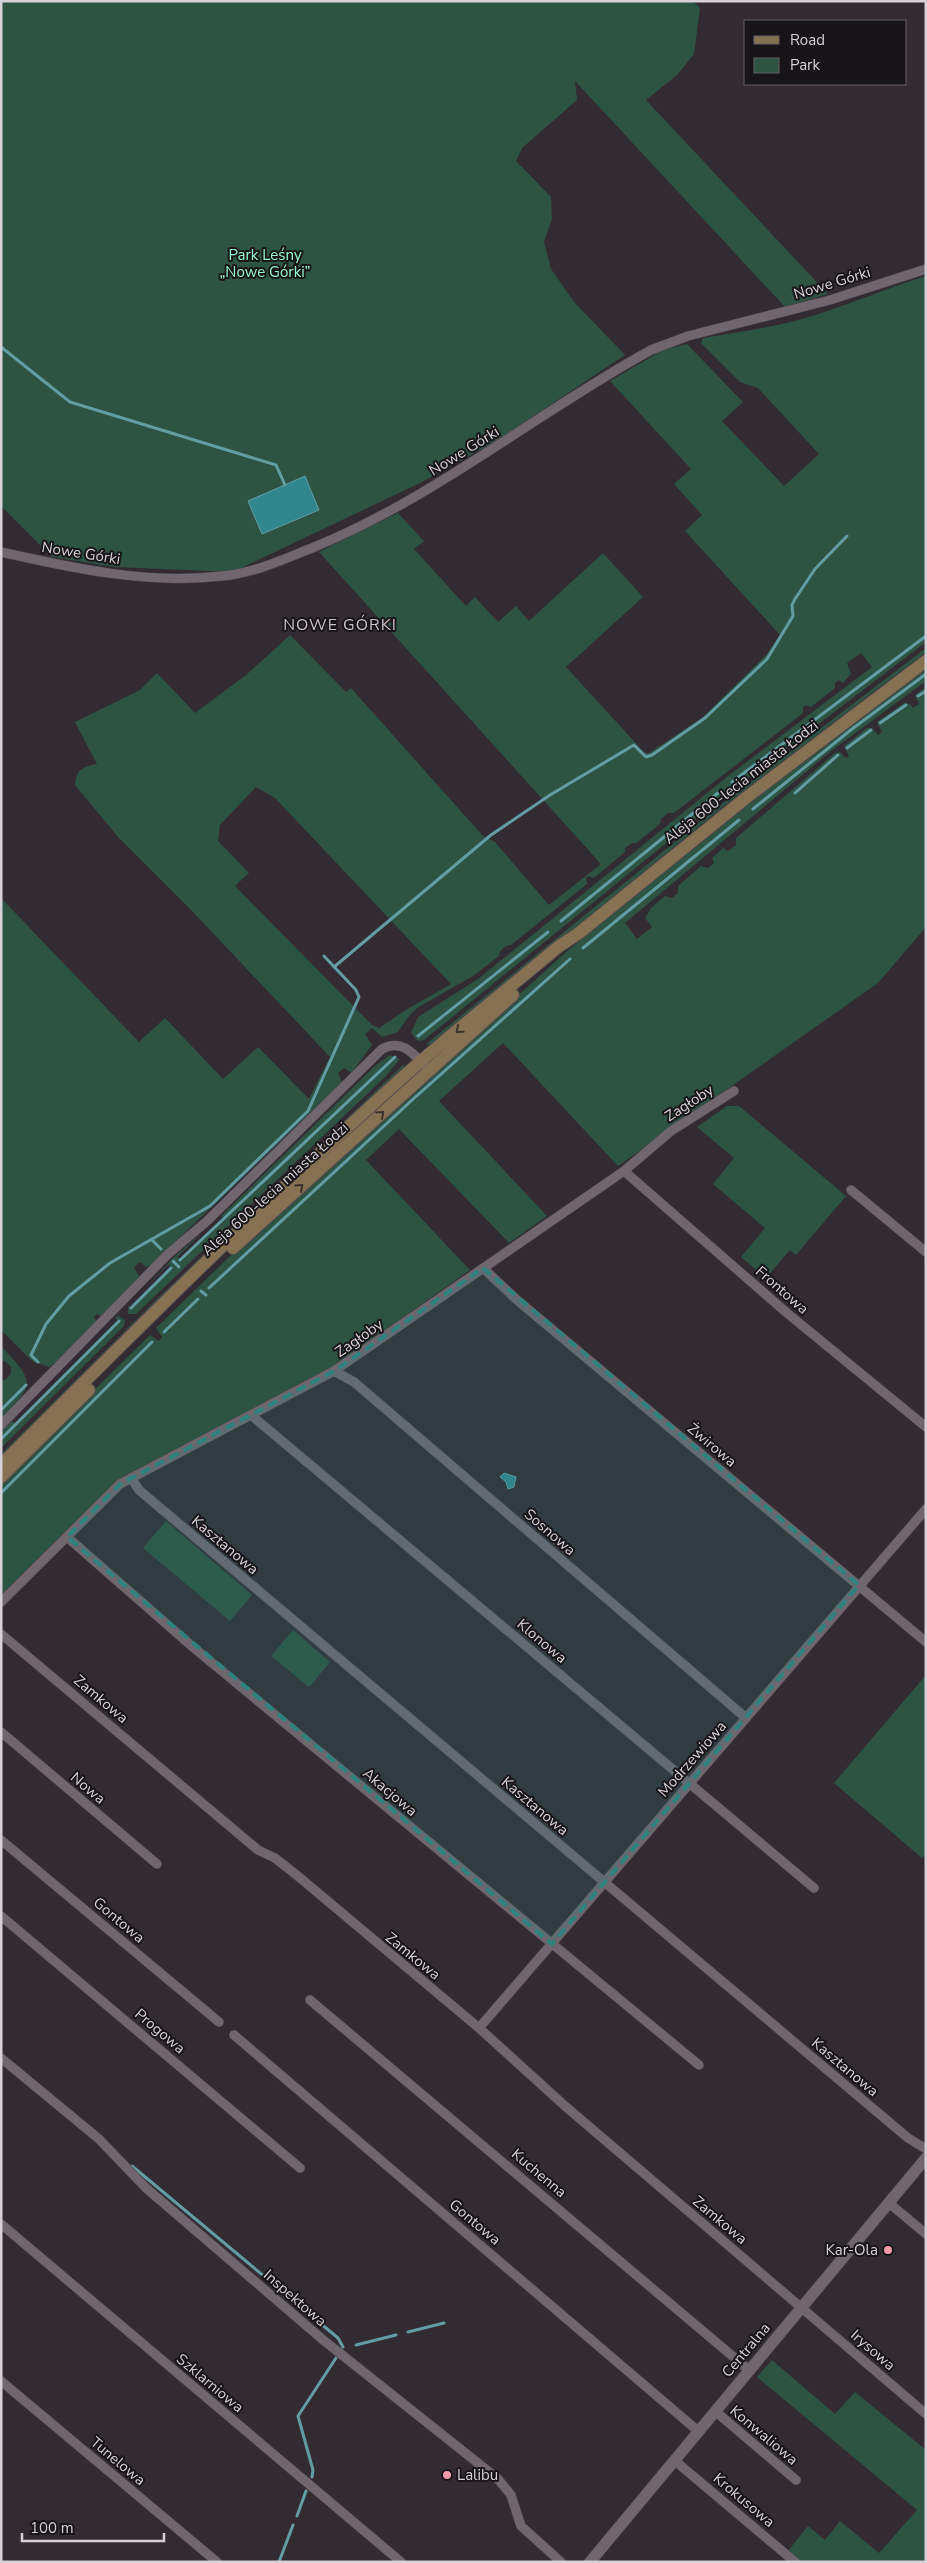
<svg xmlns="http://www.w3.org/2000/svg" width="927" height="2563" viewBox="0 0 927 2563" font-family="'Nunito Sans',sans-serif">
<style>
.green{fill:#2d5342;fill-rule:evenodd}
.water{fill:#32878f;stroke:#639da4}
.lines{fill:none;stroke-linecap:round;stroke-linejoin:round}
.stream{stroke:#639da4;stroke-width:3}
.minor-casing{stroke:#4f494f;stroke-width:10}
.tertiary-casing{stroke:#4f494f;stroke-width:12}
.secondary-casing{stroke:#4f494f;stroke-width:14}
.minor{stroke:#6f666e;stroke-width:9}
.tertiary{stroke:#6f666e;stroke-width:11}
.secondary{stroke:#877153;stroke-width:12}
.oneway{stroke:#39312a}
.marked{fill:#2d847e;fill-opacity:0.2;stroke:#2d847e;stroke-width:4;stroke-dasharray:10 6;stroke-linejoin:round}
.poi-dot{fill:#f29aac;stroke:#181518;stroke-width:2}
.labels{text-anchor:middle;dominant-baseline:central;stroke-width:4;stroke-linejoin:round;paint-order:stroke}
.park-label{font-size:15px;fill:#96f7cc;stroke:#181518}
.street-label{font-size:15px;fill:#d6d1d6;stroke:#181518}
.poi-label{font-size:15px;fill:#d6d1d6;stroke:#181518;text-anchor:end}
.neighbourhood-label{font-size:16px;letter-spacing:1px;fill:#cac0c9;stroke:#181518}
</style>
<rect width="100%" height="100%" fill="#332b32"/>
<!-- green -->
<g class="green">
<polygon points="1,1 693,1 700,8 694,54 677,75 646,100 828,294 785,307 575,81 577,100 522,148 516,161 551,197 552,219 544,242 551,269 574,302 625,355 496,441 422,482 233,572 115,567 52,557 1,506"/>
<path d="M926 276V642L718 801 424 1040 418 1041 411 1033 418 1017 478 979 728 776 872 667 861 653 847 663 851 674 843 683 838 680 835 683V688L811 707 806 705 803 707V713L674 813H668L661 819 660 824 636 843H632L625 848V852L594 878 589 876 586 878 587 884 511 945 506 946 500 951 499 956 473 976 417 1008 409 1016 398 1032 382 1037 372 1028 365 1034 372 1045 353 1071 350 1072 344 1068 338 1073 342 1082 150 1266 146 1267 140 1262 134 1267 140 1278 101 1316 97 1314 94 1317 97 1322 59 1360 49 1367 32 1361 1 1330V898L139 1042 165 1018 223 1079 258 1047 309 1099 330 1057 192 911 119 838 75 785C76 769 83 767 97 764L75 722 140 690 157 673 195 713 246 675 290 635 346 692 351 688 483 836 495 842 549 905 601 864 319 552 398 513 424 541 414 549 466 606 475 597 498 622 516 606 529 621 603 553 643 597 566 667 645 753H649L703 717 766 655 780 635 685 531 702 515 674 484 691 469 610 381 663 350 687 344 743 402 722 421 784 486 819 454 758 388 740 382 701 343 703 338C736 332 770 328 802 319 844 307 884 289 926 276ZM256 787 275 798 451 984 409 1008 379 1028 372 1025 235 886 249 873 218 841 220 825Z"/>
<polygon points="926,648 926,652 725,805 435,1043 425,1045 718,807"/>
<polygon points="926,669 926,681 831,751 625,923 637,939 652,927 645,918 651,908 665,896 672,898 678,893 678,886 701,866 708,868 714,863 712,858 723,848 728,851 736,845 736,838 835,753 840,752 846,758 849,756 844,746 867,728 872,728 878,735 882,732 877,722 904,703 910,704 913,708 919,704 915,695 926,687 926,927 878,983 618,1166 503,1043 439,1101 547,1216 509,1243 399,1129 366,1160 470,1270 331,1368 120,1479 1,1596 1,1482 150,1335 159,1341 162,1337 156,1328 228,1258 566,952 729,819"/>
<polygon points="390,1055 400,1059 385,1077 136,1314 128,1314 128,1305 132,1309 171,1269 169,1266 170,1263 140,1294 175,1256 203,1232 175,1259 178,1257 181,1260 224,1219 221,1216 376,1065"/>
<polygon points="404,1064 403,1071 1,1459 1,1454 156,1300"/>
<polygon points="727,1106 739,1106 846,1196 796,1255 790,1250 766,1278 741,1257 765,1228 713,1184 734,1158 697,1127"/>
<polygon points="119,1316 125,1320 124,1326 1,1448 1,1431 12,1421 17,1425 119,1322 115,1318"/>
<path d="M1 1346C34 1382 37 1383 1 1418V1380H5L11 1374V1367L5 1361H1Z"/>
<polygon points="166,1521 252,1595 230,1621 143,1548"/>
<polygon points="293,1630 330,1662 309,1687 271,1656"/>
<polygon points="926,1675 926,1854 922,1858 834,1783"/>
<polygon points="772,2360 835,2414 855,2392 926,2450 926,2562 800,2562 787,2552 808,2526 825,2540 840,2521 879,2553 917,2510 757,2377"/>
</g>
<!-- water -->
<g class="water">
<polygon points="305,476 319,510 262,534 248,501"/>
<polygon points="504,1473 516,1477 514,1487 508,1489 506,1482 500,1477"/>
</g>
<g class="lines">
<!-- stream -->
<g class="stream">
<polyline points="1,347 70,402 276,465 285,485"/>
<polyline points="918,696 926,691"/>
<polyline points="880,723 906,705"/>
<polyline points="847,748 871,730"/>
<polyline points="732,782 926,636"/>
<polyline points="795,793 838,755"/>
<polyline points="753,809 852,729 926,674"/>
<polyline points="561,921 718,793"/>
<polyline points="583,948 739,820"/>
<polyline points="334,967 491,835 550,795 634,745 646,757 652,755 705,718 767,659 793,616 792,605 795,599 815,569 847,536"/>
<polyline points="418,1036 548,932"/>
<polyline points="152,1240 161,1249"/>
<polyline points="180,1260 395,1057"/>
<polyline points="173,1261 179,1267"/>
<polyline points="209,1288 411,1101 570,959"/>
<polyline points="201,1291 206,1295"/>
<polyline points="131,1308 171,1268"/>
<polyline points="164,1332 198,1299"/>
<polyline points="38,1362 31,1355 33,1351 46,1324 69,1296 110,1263 210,1206 308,1111 359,997 356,990 324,956"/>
<polyline points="1,1410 26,1385"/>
<polyline points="1,1439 119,1321"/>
<polyline points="1,1493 152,1342"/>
<polyline points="132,2166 338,2338 343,2347"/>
<polyline points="408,2332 444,2323"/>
<polyline points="356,2345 396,2335"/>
<polyline points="312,2477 313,2470 298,2416 336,2358"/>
<polyline points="297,2516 306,2491"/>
<polyline points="279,2562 293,2525"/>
</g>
<defs>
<g id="minor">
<path d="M1 552C72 568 149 585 222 576 254 573 282 560 312 548 435 498 536 413 651 350L688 336 830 300 926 269"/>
<polyline points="624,1171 787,1313 926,1427"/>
<polyline points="851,1190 926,1252"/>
<polyline points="483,1268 517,1300 926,1642"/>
<polyline points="334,1371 354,1382 746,1718"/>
<polyline points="251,1415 814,1888"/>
<path d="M1 1425 168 1254 206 1222 382 1049C401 1039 412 1052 424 1065"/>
<polyline points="131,1478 139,1490 908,2138 926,2149"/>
<polyline points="67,1537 194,1648 699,2065"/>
<polyline points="1,1602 120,1484 334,1371 624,1171 671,1131 734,1091"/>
<polyline points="1,1634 258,1850 275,1858 299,1877 479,2028 565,2106 926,2414"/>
<polyline points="1,1732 157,1864"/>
<polyline points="1,1840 219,2022"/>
<polyline points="1,1916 300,2168"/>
<polyline points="310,2000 749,2370"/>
<polyline points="479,2028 926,1509"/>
<polyline points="234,2035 698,2431"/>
<polyline points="1,2058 99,2139 146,2188 322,2339 498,2479 511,2495 521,2526 561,2562"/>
<polyline points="889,2203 926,2234"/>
<polyline points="1,2224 401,2562"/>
<polyline points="1,2381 217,2562"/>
<polyline points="715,2411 796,2480"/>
<polyline points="674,2460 795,2562"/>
</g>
<polyline id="tertiary" points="590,2562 926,2158"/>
<g id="secondary">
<polyline points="233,1248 513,995"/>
<path d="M1 1465C133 1333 265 1201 403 1077 453 1032 507 990 558 947L579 933 747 797 926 661"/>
<polyline points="1,1477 89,1390"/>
</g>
</defs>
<!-- minor casing -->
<use href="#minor" class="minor-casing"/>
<!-- tertiary casing -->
<use href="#tertiary" class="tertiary-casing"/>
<!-- secondary casing -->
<use href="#secondary" class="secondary-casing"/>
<!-- minor -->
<use href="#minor" class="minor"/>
<!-- tertiary -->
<use href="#tertiary" class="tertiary"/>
<!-- secondary -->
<use href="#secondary" class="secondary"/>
</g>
<!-- one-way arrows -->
<defs><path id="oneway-chevron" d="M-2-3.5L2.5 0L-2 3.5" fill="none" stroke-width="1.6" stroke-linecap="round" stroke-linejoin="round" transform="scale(1.25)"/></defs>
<g class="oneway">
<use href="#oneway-chevron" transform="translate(459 1030) rotate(141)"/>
<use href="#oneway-chevron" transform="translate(381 1114) rotate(-42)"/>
<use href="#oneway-chevron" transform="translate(300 1187) rotate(-42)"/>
</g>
<!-- marked area -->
<path class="marked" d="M483 1268 859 1585 552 1944 67 1537 120 1484 334 1371Z"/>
<!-- markers -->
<g class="poi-dot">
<circle cx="888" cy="2250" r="5"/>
<circle cx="447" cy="2475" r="5"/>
</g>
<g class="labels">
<!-- park labels -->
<g class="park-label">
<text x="265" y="255">Park Leśny<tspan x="265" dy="17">„Nowe Górki”</tspan></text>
</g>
<!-- street labels -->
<g class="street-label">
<text transform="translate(832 283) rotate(-17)">Nowe Górki</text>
<text transform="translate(464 451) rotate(-32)">Nowe Górki</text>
<text transform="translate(81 553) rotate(9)">Nowe Górki</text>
<text transform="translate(741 782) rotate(-38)">Aleja 600-lecia miasta Łodzi</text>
<text transform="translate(689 1103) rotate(-33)">Zagłoby</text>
<text transform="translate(275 1189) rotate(-42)">Aleja 600-lecia miasta Łodzi</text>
<text transform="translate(782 1290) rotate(41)">Frontowa</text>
<text transform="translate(359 1338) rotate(-35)">Zagłoby</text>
<text transform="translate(712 1445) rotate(40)">Żwirowa</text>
<text transform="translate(550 1532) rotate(41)">Sosnowa</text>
<text transform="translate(225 1545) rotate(40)">Kasztanowa</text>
<text transform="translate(542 1641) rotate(40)">Klonowa</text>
<text transform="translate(101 1699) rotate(40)">Zamkowa</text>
<text transform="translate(692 1759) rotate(-49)">Modrzewiowa</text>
<text transform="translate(88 1788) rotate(40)">Nowa</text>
<text transform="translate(390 1792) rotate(40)">Akacjowa</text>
<text transform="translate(535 1806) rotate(40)">Kasztanowa</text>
<text transform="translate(119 1920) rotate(40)">Gontowa</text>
<text transform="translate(413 1956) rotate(39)">Zamkowa</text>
<text transform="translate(160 2031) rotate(40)">Progowa</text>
<text transform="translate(845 2067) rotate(40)">Kasztanowa</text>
<text transform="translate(539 2173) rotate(40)">Kuchenna</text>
<text transform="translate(720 2220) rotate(40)">Zamkowa</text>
<text transform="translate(475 2222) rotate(40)">Gontowa</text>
<text transform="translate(295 2298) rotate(41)">Inspektowa</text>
<text transform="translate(746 2350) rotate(-50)">Centralna</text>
<text transform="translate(873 2350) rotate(41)">Irysowa</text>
<text transform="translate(210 2383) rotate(40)">Szklarniowa</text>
<text transform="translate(764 2435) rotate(40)">Konwaliowa</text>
<text transform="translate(118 2461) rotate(40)">Tunelowa</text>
<text transform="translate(744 2500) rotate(40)">Krokusowa</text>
</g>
<!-- poi labels -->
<g class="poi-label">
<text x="878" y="2250">Kar-Ola</text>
<text x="457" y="2475" text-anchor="start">Lalibu</text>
</g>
<!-- neighbourhood labels -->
<g class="neighbourhood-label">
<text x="340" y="625">NOWE GÓRKI</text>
</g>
</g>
<!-- border -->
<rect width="927" height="2563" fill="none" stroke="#d6d1d6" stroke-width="5"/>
<!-- legend -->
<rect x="744" y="20" width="162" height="65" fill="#181518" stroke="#646064"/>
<rect x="754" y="36" width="25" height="8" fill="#877153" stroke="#646064"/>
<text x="790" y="45" font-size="15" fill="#d6d1d6">Road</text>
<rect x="754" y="58" width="25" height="15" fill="#2d5342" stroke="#646064"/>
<text x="790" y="70" font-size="15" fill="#d6d1d6">Park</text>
<!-- scale -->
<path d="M22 2533v8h142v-8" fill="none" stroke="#d6d1d6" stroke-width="2.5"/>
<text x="30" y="2533" font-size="15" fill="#d6d1d6" stroke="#181518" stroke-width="4" paint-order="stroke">100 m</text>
</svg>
